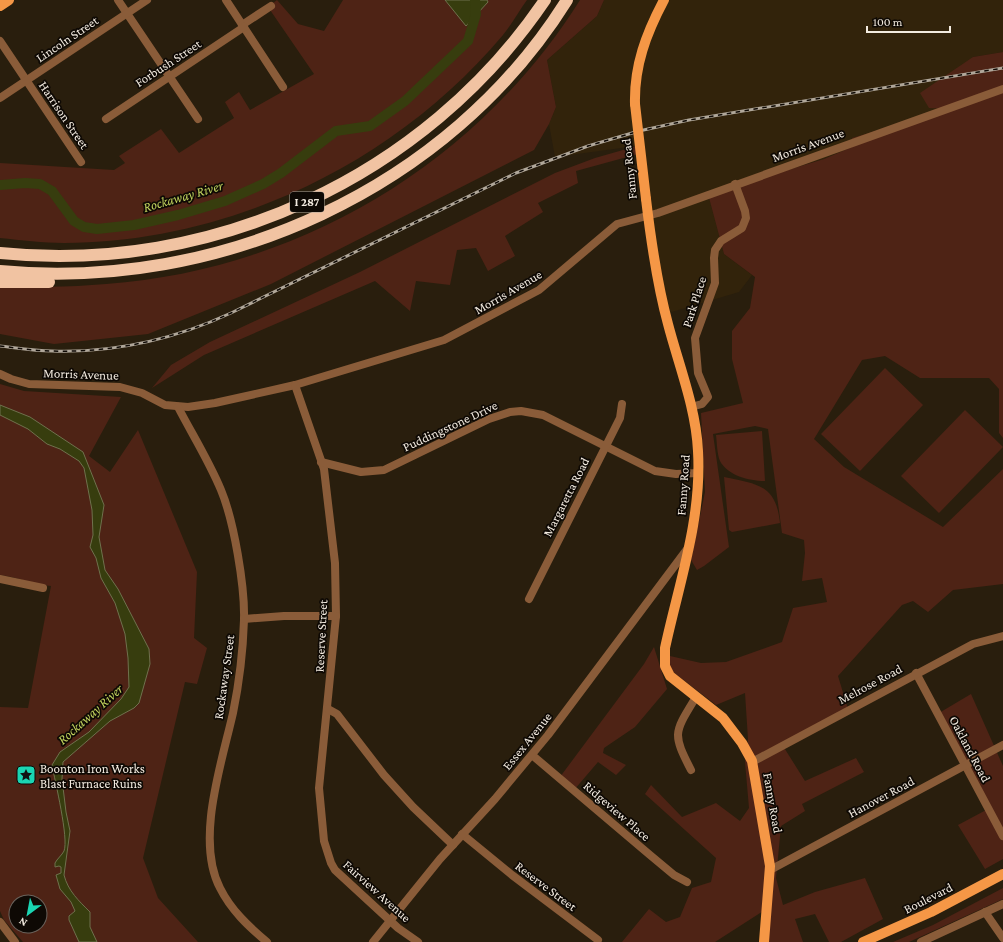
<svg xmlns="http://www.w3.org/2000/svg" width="1003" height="942" viewBox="0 0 1003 942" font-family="'Crimson Pro',serif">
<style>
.built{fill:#32230b}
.green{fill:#4e2315;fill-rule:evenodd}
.water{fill:#373d0e;stroke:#6f714d}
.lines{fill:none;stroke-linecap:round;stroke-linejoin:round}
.river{stroke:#373d0e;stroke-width:10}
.minor{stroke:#8a5c39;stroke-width:8}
.major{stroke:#f59746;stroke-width:10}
.highway{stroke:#f1c3a2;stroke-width:12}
.rail-casing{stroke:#b0a79a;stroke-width:3}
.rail{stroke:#0e0904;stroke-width:1.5;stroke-dasharray:4.5;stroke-linecap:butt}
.major-bridge{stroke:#f59746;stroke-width:10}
.labels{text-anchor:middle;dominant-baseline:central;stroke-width:3.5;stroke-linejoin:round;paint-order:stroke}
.shield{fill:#0e0904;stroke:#aea79e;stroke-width:1}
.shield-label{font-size:12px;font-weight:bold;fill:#f3ebe0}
.street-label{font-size:13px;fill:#f3ebe0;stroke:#0e0904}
.poi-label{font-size:13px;fill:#f3ebe0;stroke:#0e0904;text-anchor:start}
.water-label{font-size:14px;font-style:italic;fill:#c2d35e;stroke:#0e0904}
</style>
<rect width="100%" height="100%" fill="#291e0d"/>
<!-- built -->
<polygon class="built" points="604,0 1003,0 1003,52 973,57 951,109 824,159 708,194 724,254 752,275 739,292 665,314 636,146 555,157 549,124 556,107 547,60 597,16"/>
<!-- green -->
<g class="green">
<path d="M277 0 298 24 324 31 343 0H445L466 25 488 2 487 0H527C519 11 512 24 503 35 395 163 232 242 64 243 43 243 21 240 0 238V163L114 170 125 163 119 156 161 129 179 153 234 118 225 102 239 92 250 110 314 74 268 7Z"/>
<path d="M580 0H604L597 16 547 60 556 107 549 124 534 150 271 284 148 334 54 344 0 334V284C35 288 71 287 106 284 299 270 477 164 580 0Z"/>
<polygon points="1003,52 1003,438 999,433 999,389 989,378 920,378 885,356 862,360 814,439 844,467 943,527 1003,469 1003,584 953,590 928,612 913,601 902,605 838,676 848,709 783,746 805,781 856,758 864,772 802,804 805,811 781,826 776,878 783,905 815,892 865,878 883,919 841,942 829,942 815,914 795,919 803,942 768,942 771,906 715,942 622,942 649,909 666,922 680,917 692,888 711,882 716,858 645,794 651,785 682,817 716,803 740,821 749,808 745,762 748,739 745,693 716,705 673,672 669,663 670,656 701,663 726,662 782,642 793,608 827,602 822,578 802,581 805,553 804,540 782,533 768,429 755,426 713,434 729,547 704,566 697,570 691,560 705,492 701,413 743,403 732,359 732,331 750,308 755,277 724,254 708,194 824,159 852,147 852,138 950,109 929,108 920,93 973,57"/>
<polygon points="637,146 638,154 576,171 578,183 538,203 543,212 505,236 515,256 488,271 476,248 457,250 450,285 416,281 410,311 375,281 204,355 152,388 171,365 210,342 360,272 555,173 595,158"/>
<polygon points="885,368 923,405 860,471 821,434"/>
<path d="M0 384 24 391 121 397 89 456 110 472 138 430 197 572 194 638 207 648 197 684 185 682 143 858 158 898 198 942H23L4 920 0 911V707L28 708 51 586C34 585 18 577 0 575ZM16 902H40V926H16Z"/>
<polygon points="965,410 1003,447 939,513 901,476"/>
<path d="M762 431 765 481C750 481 728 476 720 461 717 454 717 443 716 435Z"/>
<path d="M724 477C758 484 776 485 780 523L732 532 729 530Z"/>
<polygon points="654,647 667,689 635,727 604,748 603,753 626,765 616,775 598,762 574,790 560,777 644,664"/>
<polygon points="971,694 1003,766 1003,859 985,869 958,825 988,809 939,713"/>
<polygon points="1003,888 1003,899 909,942 893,942 933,925"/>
</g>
<!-- water -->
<g class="water">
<polygon points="445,0 487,0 488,2 466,26"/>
<path d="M0 405 30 417 83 452 104 505 99 537 105 570 118 589 149 649 150 664 139 703 134 708 110 721 63 762 62 779 66 812 70 831 64 875C68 891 79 901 90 912V927L97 942H79L69 920V916L75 911 71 902 60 889 56 875 61 873V867L59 866 55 867V863C57 859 62 855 64 851 69 839 55 781 52 765L60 752 89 732 121 699 129 687 128 658 125 634 115 603 101 578 96 558 90 547 93 535 92 510 84 468 79 461 60 449 47 444 28 429 0 415Z"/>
</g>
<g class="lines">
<!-- river -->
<polyline class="river" points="0,185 25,183 40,184 52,191 74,221 84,227 97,229 134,225 178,215 225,201 263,184 281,173 336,131 370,126 405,101 468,41 476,14 475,0"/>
<!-- minor -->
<g class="minor">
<polyline points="118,0 198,119"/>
<polyline points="226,0 283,87"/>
<polyline points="242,25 271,6"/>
<polyline points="0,41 81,162"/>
<polyline points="0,98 147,0"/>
<polyline points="106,119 244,27"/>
<polyline points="0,374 11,379 29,384 120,387 142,393 165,405 188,407 215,403 295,385 444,340 539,290 617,224 658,213 1003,89"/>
<polyline points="295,385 324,469 335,563 336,616 319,788 324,841 331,863 335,870 398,928 418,942"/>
<path d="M178 407C192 434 209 461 221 490 234 521 245 587 244 620 243 651 239 684 233 713 222 762 195 840 220 888 231 910 248 926 267 942"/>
<polyline points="691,407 702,404 708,397 698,373 695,338 715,283 714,258 715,250 721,241 742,228 746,218 745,211 735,184"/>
<polyline points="321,462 361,472 384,470 489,419 510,412 521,411 543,415 655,471 676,474 698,473"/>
<polyline points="0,579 43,588"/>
<polyline points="529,599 620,418 622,404"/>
<polyline points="244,619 284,616 336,616"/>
<polyline points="916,673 1003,836"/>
<polyline points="328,709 337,714 384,775 413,807 453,845"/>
<polyline points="532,755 650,855 674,875 687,882"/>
<polyline points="752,762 973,644 1003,636"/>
<path d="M691 770C672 733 674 733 696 697"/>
<polyline points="462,834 512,875 598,940"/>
<polyline points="770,870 1003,745"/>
<polyline points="985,912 1003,938"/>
<polyline points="0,922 15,942"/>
<polyline points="373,942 440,859 495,799 548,735 688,548"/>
<polyline points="921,942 1003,904"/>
</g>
<!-- major -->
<g class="major">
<polyline points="0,6 9,0"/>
<path d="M635 104C634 66 646 34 664 0"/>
<path d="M646 199C651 241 657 284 668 324 679 366 696 408 698 451 702 519 679 583 665 648V666L670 676 723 718 742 743 752 761 770 866 764 942"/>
<polyline points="863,942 931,912 1003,874"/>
</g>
<!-- highway -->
<g class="highway">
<path d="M0 253C212 275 425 177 545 0"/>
<path d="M0 271C220 292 449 189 567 0"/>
<polyline points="0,282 49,282"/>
</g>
<defs>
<path id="rail" d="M0 346C17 348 35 351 52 351 114 353 175 339 231 313L516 173 588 146 639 131 689 120 1003 68"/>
</defs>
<!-- rail casing -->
<use href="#rail" class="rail-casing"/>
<!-- rail -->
<use href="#rail" class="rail"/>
<!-- major-bridge -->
<polyline class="major-bridge" points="635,104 646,199"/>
</g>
<!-- icons -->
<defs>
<symbol id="sight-square" viewBox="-11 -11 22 22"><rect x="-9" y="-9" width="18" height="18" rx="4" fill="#1ad5b2" stroke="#0e0904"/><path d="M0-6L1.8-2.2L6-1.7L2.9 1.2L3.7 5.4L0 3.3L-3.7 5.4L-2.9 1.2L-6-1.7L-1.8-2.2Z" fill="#111"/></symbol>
</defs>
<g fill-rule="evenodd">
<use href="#sight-square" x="15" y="764" width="22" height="22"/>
</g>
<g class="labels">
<!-- shield labels -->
<rect class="shield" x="290" y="192" width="34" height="20" rx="3"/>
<g class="shield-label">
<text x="307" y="202">I 287</text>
</g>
<!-- street labels -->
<g class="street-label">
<text transform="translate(67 39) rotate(-34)">Lincoln Street</text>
<text transform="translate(168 63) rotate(-33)">Forbush Street</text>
<text transform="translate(64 115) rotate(56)">Harrison Street</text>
<text transform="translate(808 145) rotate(-20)">Morris Avenue</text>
<text transform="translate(629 169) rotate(-96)">Fanny Road</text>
<text transform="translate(508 292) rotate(-30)">Morris Avenue</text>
<text transform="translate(694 302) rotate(-72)">Park Place</text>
<text transform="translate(81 374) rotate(2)">Morris Avenue</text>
<text transform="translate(450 426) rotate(-25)">Puddingstone Drive</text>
<text transform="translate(683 485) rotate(-86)">Fanny Road</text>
<text transform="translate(566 497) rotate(-63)">Margaretta Road</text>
<text transform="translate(321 636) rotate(-87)">Reserve Street</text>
<text transform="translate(224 677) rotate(-82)">Rockaway Street</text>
<text transform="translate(870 684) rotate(-28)">Melrose Road</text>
<text transform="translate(527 741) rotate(-51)">Essex Avenue</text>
<text transform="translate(970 749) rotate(62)">Oakland Road</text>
<text transform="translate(881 797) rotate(-28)">Hanover Road</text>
<text transform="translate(773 803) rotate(80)">Fanny Road</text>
<text transform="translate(617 811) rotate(41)">Ridgeview Place</text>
<text transform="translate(546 886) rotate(37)">Reserve Street</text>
<text transform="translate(377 891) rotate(42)">Fairview Avenue</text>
<text transform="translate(928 898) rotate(-27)">Boulevard</text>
</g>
<!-- poi labels -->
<g class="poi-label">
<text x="40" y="768">Boonton Iron Works<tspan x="40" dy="15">Blast Furnace Ruins</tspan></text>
</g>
<!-- water labels -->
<g class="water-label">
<text transform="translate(183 196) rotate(-16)">Rockaway River</text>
<text transform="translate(90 714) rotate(-42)">Rockaway River</text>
</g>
</g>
<!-- north arrow -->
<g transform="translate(28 914) rotate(212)"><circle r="19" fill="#0e0904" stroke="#6a635c"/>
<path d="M0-3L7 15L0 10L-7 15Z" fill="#1ad5b2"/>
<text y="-6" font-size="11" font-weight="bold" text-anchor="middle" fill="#f3ebe0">N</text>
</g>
<!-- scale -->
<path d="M867 26v6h83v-6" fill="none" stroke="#f3ebe0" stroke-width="2"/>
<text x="873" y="26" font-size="12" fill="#f3ebe0" stroke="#0e0904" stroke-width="3" paint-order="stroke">100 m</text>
</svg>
